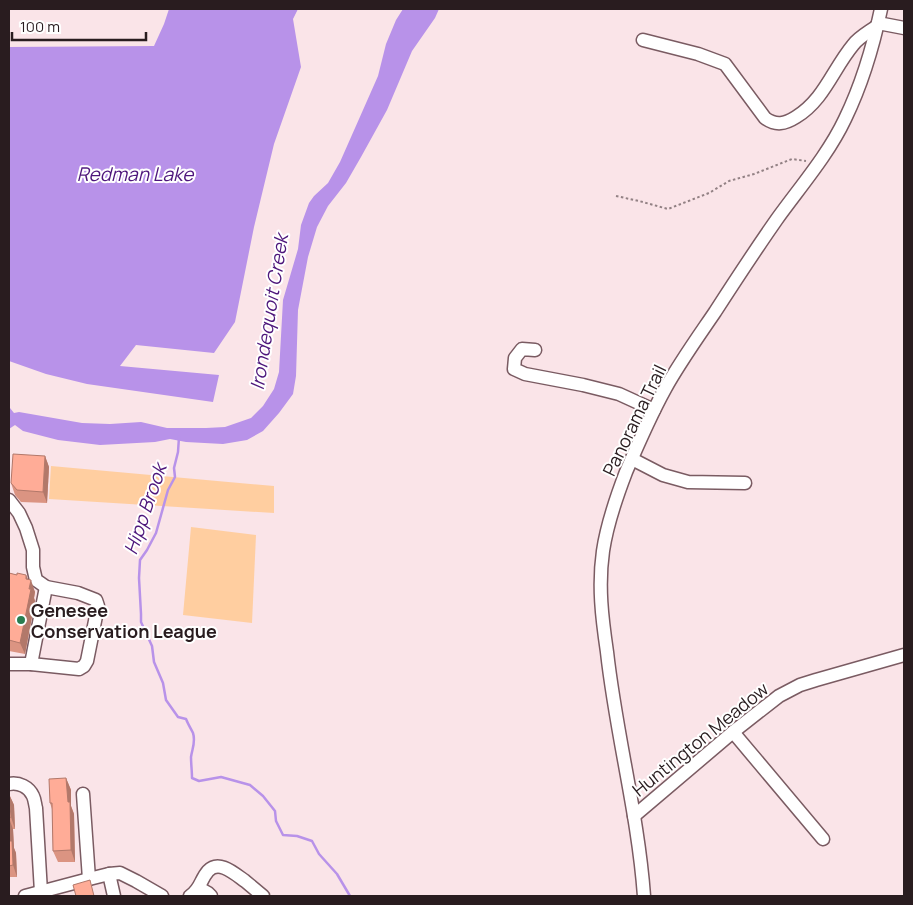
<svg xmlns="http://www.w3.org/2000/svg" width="913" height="905" viewBox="0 0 913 905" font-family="Manrope,sans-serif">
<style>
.green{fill:#ffcea0}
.water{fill:#b892e9}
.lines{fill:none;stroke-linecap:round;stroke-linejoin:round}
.stream{stroke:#b892e9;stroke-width:2.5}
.minor-casing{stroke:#7a5b62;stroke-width:15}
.path{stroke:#928184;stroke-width:2;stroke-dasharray:2.5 2.5;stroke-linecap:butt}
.minor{stroke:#fff;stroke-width:12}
.wall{fill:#db9482}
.shaded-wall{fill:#b2786a}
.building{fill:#ffac97;stroke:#b2786a}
.poi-dot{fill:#2a7d50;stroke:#fff;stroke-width:2}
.labels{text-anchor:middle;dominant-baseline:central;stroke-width:4;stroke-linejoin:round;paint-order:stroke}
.street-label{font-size:18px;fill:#291c1f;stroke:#fff}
.poi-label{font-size:18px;font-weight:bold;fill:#291c1f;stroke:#fff;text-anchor:start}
.water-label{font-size:19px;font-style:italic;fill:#4d167b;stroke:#fff}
</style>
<rect width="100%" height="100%" fill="#fae4e8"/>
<!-- green -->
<g class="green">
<polygon points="51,466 274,486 274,513 49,499"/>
<polygon points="191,527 256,535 252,623 183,615"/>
</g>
<!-- water -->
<g class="water">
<polygon points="169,9 298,9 293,19 301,67 274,144 254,227 235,322 214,353 136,345 120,366 219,375 213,402 87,384 46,374 9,361 9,47 154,46 164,24"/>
<polygon points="403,9 439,9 435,18 412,51 387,110 361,157 346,183 328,206 317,227 308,257 298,310 296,376 293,394 279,413 263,431 247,440 223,444 186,442 170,439 155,442 100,445 58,440 23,431 15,425 9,429 9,408 10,408 14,413 19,412 82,423 110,424 141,422 167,428 206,428 225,427 251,418 263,406 274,389 279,372 283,300 298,249 301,225 309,203 314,196 328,183 340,162 378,76 386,44 396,20"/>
</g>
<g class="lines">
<!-- stream -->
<path class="stream" d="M179 437 178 452 174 468 175 477 168 490 156 533 147 550 140 560 139 578 141 614V622L152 646 154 662 163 683 166 700 178 717 186 719C188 724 191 729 193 733 196 742 192 749 191 757 191 764 192 771 192 778L199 781 221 777 250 785 263 796 275 811 276 821 283 835 297 836 312 841 319 854 337 874 350 896"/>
<defs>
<g id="minor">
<polyline points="878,23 904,28"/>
<path d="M643 40 698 54 725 64 765 118C776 126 785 124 796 117 824 100 833 69 853 45 859 37 869 32 877 26"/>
<polyline points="535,350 522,349 515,358 514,369 525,374 583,385 619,394 654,410"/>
<polyline points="632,459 663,475 688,482 745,483"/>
<polyline points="9,500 19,513 26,528 33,550 33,567 36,580 46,587 78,593 96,600 98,606 87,661 84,666 79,669 31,664 9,664"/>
<polyline points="31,664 46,587"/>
<polyline points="733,732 823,839"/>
<path d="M9 784C19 782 29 787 33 796 35 800 35 805 36 808L41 892"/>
<polyline points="83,794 89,879"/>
<polyline points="634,816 733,732 779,696 800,685 816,680 904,655"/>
<polyline points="109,874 114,896"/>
<polyline points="199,888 208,893 211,896"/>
<polyline points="25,896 89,879 109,874 120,873 136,881 162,896"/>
<path d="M190 896C201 889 200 880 208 871 219 859 235 874 245 881 251 886 257 891 263 896"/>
<path d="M644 896C638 814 616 734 607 652 602 618 598 586 603 551 607 524 616 498 626 472 638 444 650 416 665 389 680 362 698 337 715 312 735 281 756 249 777 219 800 187 828 155 845 119 862 84 873 47 881 9"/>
</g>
</defs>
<!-- minor casing -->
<use href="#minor" class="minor-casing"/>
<!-- path -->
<polyline class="path" points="616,196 639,201 668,209 709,193 729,181 754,174 792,159 806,161"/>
<!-- minor -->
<use href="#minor" class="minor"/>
</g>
<!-- wall -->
<g class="wall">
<polygon points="45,456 49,467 47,503 21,502 15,495 11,483"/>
<polygon points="9,573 17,575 26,575 28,579 35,592 34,598 35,601 25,654 9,651"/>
<polygon points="66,778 71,790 71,806 74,814 75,862 58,862 53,851 52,809 50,803"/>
<polygon points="9,794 14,805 15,829 13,829 14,848 16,853 17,877 9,877"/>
</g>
<!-- shaded-wall -->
<g class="shaded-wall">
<polygon points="45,456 49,467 47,503 43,492"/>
<polygon points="26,575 30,585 31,580 35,592 34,598 35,601 25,654 20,643"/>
<polygon points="66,778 71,790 71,806 74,814 75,862 71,850"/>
<polygon points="9,794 14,805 15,829 11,817"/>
<polygon points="9,818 13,829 14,848 16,853 17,877 13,865 10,841"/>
</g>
<!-- building -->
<g class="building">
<polygon points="13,454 45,456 43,492 17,490 11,483"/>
<polygon points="9,573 17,575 17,573 26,575 26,579 31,580 29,589 31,589 20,643 9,640"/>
<polygon points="66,778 68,802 70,802 71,850 53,851 52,803 50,803 49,779"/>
<polygon points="9,794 11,817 9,818 10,841 12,841 13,865 9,866"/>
<polygon points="90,880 94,896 76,896 73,885"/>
</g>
<!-- markers -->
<circle class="poi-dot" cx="21" cy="620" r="5"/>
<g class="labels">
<!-- street labels -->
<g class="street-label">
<text transform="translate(634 420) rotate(-64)">Panorama Trail</text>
<text transform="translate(700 739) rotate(-39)">Huntington Meadow</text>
</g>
<!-- poi labels -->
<g class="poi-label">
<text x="31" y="610">Genesee<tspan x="31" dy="21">Conservation League</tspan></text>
</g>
<!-- water labels -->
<g class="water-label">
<text x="135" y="174">Redman Lake</text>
<text transform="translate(269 312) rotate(-81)">Irondequoit Creek</text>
<text transform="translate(145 509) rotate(-71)">Hipp Brook</text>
</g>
</g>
<!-- border -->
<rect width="913" height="905" fill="none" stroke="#291c1f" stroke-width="20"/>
<!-- scale -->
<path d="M12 32v8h134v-8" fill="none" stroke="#291c1f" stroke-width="2.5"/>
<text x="20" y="32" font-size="15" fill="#291c1f" stroke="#ffffff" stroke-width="4" paint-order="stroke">100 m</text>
</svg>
